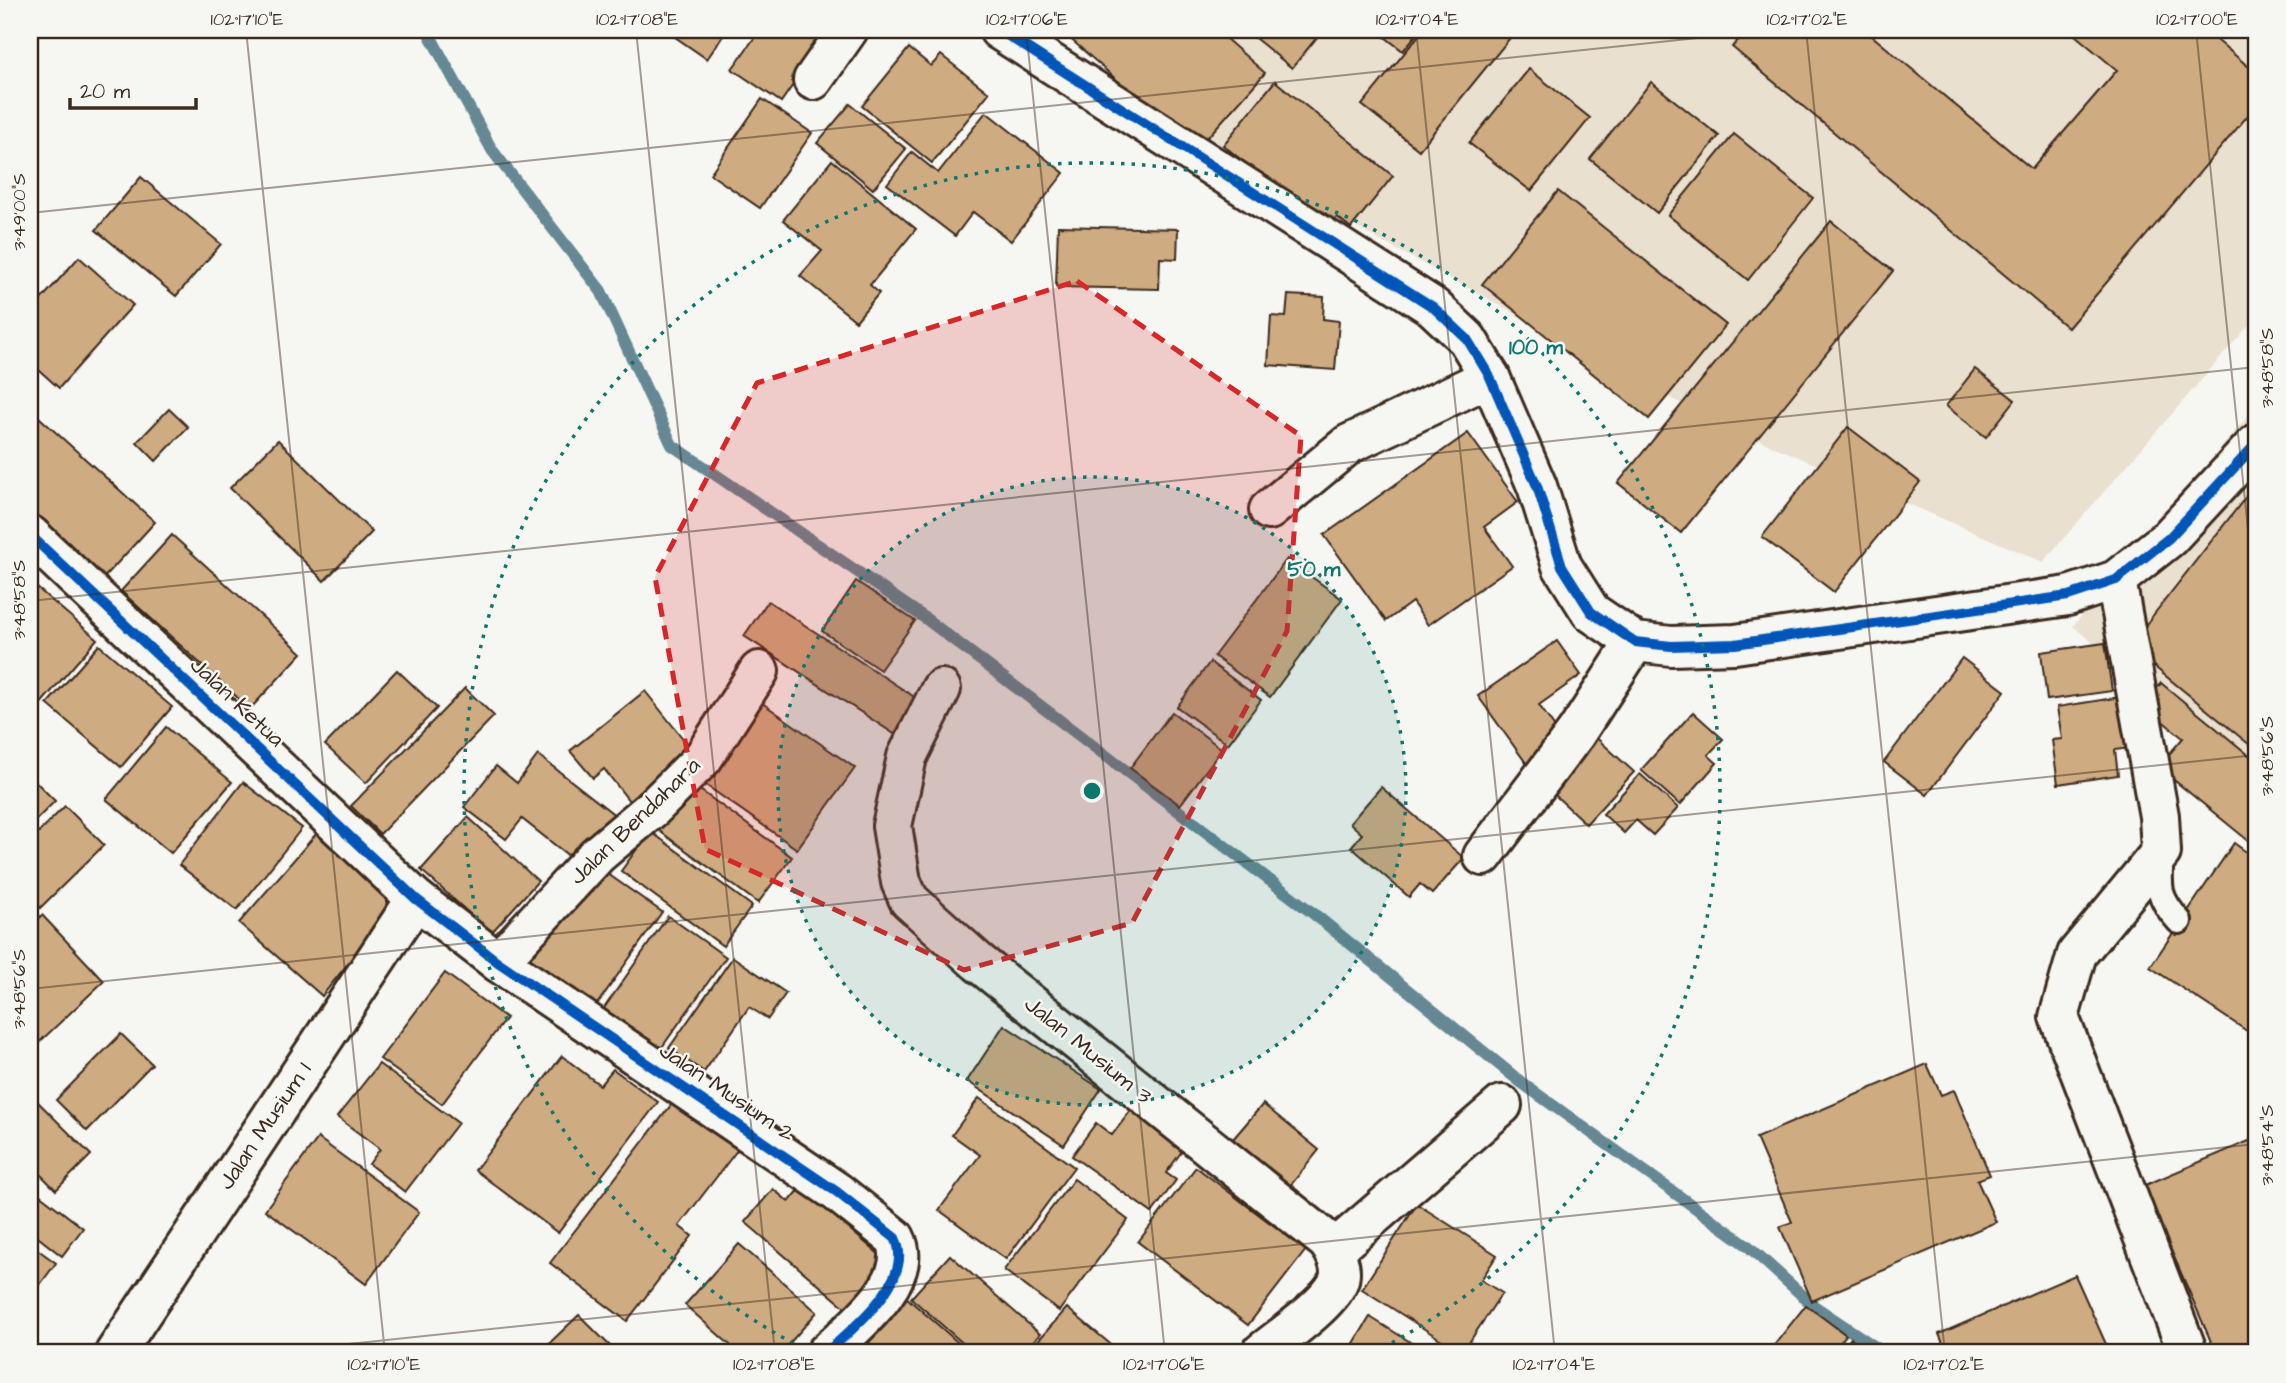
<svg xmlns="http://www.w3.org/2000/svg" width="2286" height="1383" viewBox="0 0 2286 1383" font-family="'Architects Daughter',sans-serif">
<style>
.built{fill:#eae0d0}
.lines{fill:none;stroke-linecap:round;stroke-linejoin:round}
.stream{stroke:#658894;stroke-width:12}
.building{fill:#cfab81;stroke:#3b2a1e;stroke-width:2}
.lane-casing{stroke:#3b2a1e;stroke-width:30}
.street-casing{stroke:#3b2a1e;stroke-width:44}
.lane{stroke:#f6f6f2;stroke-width:24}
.street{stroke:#f6f6f2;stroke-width:38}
.cycleway-casing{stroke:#f6f6f2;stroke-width:15}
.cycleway{stroke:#0057b8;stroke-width:10}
.marked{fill:#d62828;fill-opacity:0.2;stroke:#d62828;stroke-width:5;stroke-dasharray:14 9;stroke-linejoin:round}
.ticks{fill:none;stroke:#3b2a1e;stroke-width:2;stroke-opacity:0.45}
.ring{fill:none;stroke:#0f766e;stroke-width:3.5;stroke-dasharray:3.5 7}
.labels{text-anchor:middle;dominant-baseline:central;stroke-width:5;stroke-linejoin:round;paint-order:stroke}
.street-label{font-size:23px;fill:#3b2a1e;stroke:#f6f6f2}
.centre{fill:#0f766e;stroke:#f6f6f2;stroke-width:3.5}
.ring-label{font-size:21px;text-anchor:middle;font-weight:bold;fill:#0f766e;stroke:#f6f6f2;stroke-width:5;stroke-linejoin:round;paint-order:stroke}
.neatline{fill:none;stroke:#3b2a1e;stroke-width:2.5}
.ticks-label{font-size:18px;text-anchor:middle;fill:#3b2a1e}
</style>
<rect width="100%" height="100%" fill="#f6f6f2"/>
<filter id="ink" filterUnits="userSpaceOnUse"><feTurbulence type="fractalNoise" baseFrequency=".0143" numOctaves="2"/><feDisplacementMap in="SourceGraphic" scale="14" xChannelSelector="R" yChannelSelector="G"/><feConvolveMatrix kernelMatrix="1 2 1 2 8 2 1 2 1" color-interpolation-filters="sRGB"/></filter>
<g filter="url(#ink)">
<!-- built -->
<g class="built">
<polygon points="1057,30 2256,30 2256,317 2043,562 1708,418 1248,169"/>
<polygon points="2256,406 2256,782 2073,626"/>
</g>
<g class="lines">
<!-- stream -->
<polyline class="stream" points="427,30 492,150 601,291 672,445 925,618 1314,914 1522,1083 1747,1245 1814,1306 1884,1353"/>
</g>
<!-- building -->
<g class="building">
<polygon points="665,30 727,30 707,59"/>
<polygon points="760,30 831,30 781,102 732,69"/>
<polygon points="1070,30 1216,30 1265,73 1196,150 1066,35"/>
<polygon points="1245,30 1323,30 1292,68"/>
<polygon points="1376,30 1420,30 1403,51"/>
<polygon points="1423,30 1500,30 1510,38 1419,150 1362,105"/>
<polygon points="1747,30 1865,30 2032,169 2117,70 2069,30 2205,30 2256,73 2256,106 2068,328 1732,47"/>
<polygon points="909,48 931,66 941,55 989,93 932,163 862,106"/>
<polygon points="1529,69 1590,118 1531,191 1469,143"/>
<polygon points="1275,81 1393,176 1351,228 1337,217 1327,229 1223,145"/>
<polygon points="1651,82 1719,136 1657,213 1590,159"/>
<polygon points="762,99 812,133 760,208 710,174"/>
<polygon points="850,104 906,149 873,189 817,143"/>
<polygon points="986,112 1064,173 1011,241 973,212 955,236 887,184 912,152 938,173"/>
<polygon points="1734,134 1813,198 1748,280 1668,215"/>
<polygon points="832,160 916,229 870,285 879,293 856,321 800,276 822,251 783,220"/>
<polygon points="141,177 221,244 176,296 96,230"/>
<polygon points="1558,191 1726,325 1649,419 1482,284"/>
<polygon points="1831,221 1893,271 1681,533 1618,483"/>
<polygon points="1058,226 1178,229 1177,259 1160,258 1159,289 1056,287"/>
<polygon points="79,257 133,305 59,388 30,362 30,312"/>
<polygon points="1288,295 1324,297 1323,319 1339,321 1335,370 1268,365 1271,316 1286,317"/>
<polygon points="1975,369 2015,400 1986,437 1946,406"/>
<polygon points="30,409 155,522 101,581 30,517"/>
<polygon points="169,409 188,427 156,461 137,442"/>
<polygon points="1848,427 1920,482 1834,592 1762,537"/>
<polygon points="1468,433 1518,502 1484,527 1512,566 1428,625 1412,602 1386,621 1324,535"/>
<polygon points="278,440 372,532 324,581 230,488"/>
<polygon points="2256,484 2256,750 2129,646"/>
<polygon points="172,535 302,653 250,709 121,591"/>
<polygon points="1287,559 1342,599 1270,697 1214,656"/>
<polygon points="856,581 915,621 880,670 822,631"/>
<polygon points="36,587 97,639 30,716 30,594"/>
<polygon points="768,601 922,702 899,737 744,636"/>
<polygon points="1557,641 1581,675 1539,705 1565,742 1529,767 1478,696"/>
<polygon points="2105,643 2112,691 2047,700 2041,652"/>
<polygon points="99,645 172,707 121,767 47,704"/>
<polygon points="1962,658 2005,691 1927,795 1884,762"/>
<polygon points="1210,662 1261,700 1228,744 1177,707"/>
<polygon points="397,670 437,708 366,783 325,745"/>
<polygon points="2161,683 2256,761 2256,847 2158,767 2183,738 2143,705"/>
<polygon points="465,688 494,716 380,834 351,806"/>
<polygon points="645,691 697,756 633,806 604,769 593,778 570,751"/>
<polygon points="2121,697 2130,748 2115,750 2118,775 2058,784 2052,740 2062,739 2057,707"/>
<polygon points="758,700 855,768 797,849 700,781"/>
<polygon points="1172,712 1222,749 1180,805 1130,768"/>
<polygon points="1693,712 1723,739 1708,755 1717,763 1680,805 1641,770"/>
<polygon points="166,727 232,782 171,853 106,799"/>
<polygon points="1590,732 1634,772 1586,824 1542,783"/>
<polygon points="538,755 616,816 579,864 522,819 506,839 464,807 496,766 517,783"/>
<polygon points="1640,774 1678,808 1653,835 1636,820 1624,833 1603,814"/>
<polygon points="30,776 55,801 30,826"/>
<polygon points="243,782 302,828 237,910 179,865"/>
<polygon points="689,782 792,857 758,903 654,827"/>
<polygon points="1381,787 1464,858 1432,894 1420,884 1409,897 1351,847 1362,834 1350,823"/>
<polygon points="65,806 104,845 40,908 30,898 30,841"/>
<polygon points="468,817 538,881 491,933 421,870"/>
<polygon points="650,831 752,906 723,946 621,871"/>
<polygon points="317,833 380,887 387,901 383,919 322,996 239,923"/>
<polygon points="2234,843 2256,859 2256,1037 2150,967"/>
<polygon points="595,865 662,912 593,1010 524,963"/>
<polygon points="42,915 104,981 30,1051 30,926"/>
<polygon points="668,916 726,957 657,1054 600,1014"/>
<polygon points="733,957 786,993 768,1019 749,1007 704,1072 669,1048"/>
<polygon points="445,973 506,1018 442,1104 380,1059"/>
<polygon points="1004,1025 1101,1089 1064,1145 967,1081"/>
<polygon points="121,1034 152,1064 87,1131 56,1100"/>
<polygon points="562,1056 600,1085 613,1069 658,1102 558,1233 475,1170"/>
<polygon points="379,1064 458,1123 405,1192 369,1164 380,1149 337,1117"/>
<polygon points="1927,1064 1941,1095 1954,1090 1990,1175 1977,1180 1996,1222 1812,1301 1780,1227 1792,1222 1756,1138"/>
<polygon points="678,1096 741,1145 679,1226 692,1236 627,1321 550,1263"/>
<polygon points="979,1098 1074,1167 1006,1259 939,1210 980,1155 952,1135"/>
<polygon points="35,1099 91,1155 56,1190 30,1164 30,1105"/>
<polygon points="1263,1104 1319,1150 1290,1186 1233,1139"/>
<polygon points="1132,1109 1185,1147 1166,1173 1176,1180 1152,1213 1072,1156 1096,1123 1112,1135"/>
<polygon points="318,1138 419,1212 366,1284 265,1210"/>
<polygon points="2256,1138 2256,1353 2216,1353 2143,1186"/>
<polygon points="1196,1167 1306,1250 1248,1325 1138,1242"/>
<polygon points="1074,1179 1128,1220 1059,1311 1004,1270"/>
<polygon points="801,1188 888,1262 847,1309 745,1222 773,1189 789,1202"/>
<polygon points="35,1191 83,1228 62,1256 30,1231 30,1198"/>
<polygon points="1417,1204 1497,1255 1481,1280 1502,1293 1462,1353 1362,1289"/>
<polygon points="30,1244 56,1263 30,1298"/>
<polygon points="739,1244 817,1312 781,1353 739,1353 685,1305"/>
<polygon points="950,1255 1040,1334 1023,1353 974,1353 911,1298"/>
<polygon points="2075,1275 2110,1353 1947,1353 1939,1334"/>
<polygon points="906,1297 970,1353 881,1353 867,1341"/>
<polygon points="1806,1305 1846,1335 1832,1353 1768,1353"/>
<polygon points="1067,1308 1121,1353 1027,1353"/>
<polygon points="579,1315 617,1353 539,1353"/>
<polygon points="1370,1317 1428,1353 1348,1353"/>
<polygon points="1851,1338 1871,1353 1839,1353"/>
</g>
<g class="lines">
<defs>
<path id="lane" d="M2161 853C2159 885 2156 896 2179 921"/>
<g id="street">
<polyline points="999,30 1433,307 1467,339 1490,377 1537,486 1562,566 1591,612 1635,642 1671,646 1735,644 2068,596 2116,580 2169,538 2256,444"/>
<polyline points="813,80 848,30"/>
<polyline points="1269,510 1349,444 1490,377"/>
<path d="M30 535 416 899 498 962 837 1192 895 1238C916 1279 853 1328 826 1353"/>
<polyline points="2116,580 2159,816 2161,852 2077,954 2059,1017 2188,1353"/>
<path d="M941 689 907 757 892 826 901 882 909 900 978 962 1327 1241C1335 1251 1344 1268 1338 1282 1328 1305 1282 1336 1261 1353"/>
<polyline points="1483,856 1576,733 1635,642"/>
<polyline points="498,962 597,855 653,808 703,758 759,671"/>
<polyline points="1334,1250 1502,1105"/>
<polyline points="115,1353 416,899"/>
</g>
</defs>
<!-- lane casing -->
<use href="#lane" class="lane-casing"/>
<!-- street casing -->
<use href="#street" class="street-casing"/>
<!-- lane -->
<use href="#lane" class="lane"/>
<!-- street -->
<use href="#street" class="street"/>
<defs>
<g id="cycleway">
<polyline points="999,30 1433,307 1467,339 1490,377 1537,486 1562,566 1591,612 1635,642 1671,646 1735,644 2068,596 2116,580 2169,538 2256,444"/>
<path d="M30 535 416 899 498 962 837 1192 895 1238C916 1279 853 1328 826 1353"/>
</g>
</defs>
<!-- cycleway casing -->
<use href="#cycleway" class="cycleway-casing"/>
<!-- cycleway -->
<use href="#cycleway" class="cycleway"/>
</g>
</g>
<!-- marked area -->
<path class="marked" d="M1077 281 1301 436 1287 631 1132 923 964 970 705 849 655 577 757 383Z"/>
<!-- ticks -->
<path class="ticks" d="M246 30 385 1353M636 30 775 1353M1026 30 1165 1353M1416 30 1555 1353M1806 30 1945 1353M2196 30 2256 606M30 213 1774 30M30 601 2256 367M30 989 2256 755M263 1353 2256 1144"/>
<!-- distance rings -->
<circle cx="1092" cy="791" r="314" fill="#0f766e" fill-opacity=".12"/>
<g class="ring">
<circle cx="1092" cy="791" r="314"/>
<path d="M812 1353A628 628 0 1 1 1372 1353"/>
</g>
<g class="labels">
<!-- street labels -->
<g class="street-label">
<text transform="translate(237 702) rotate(43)">Jalan Ketua</text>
<text transform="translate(635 821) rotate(-44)">Jalan Bendahara</text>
<text transform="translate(1088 1050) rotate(39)">Jalan Musium 3</text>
<text transform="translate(727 1092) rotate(34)">Jalan Musium 2</text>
<text transform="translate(265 1126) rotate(-56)">Jalan Musium 1</text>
</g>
</g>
<circle cx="1092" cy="791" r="10" class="centre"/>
<g class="ring-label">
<text x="1536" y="354">100 m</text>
<text x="1314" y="576">50 m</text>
</g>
<!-- margin -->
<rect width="2286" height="1383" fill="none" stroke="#f6f6f2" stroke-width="77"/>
<!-- scale -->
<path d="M70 98v10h126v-10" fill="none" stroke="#3b2a1e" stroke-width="3.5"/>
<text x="80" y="98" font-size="21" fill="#3b2a1e" stroke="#f6f6f2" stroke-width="5" paint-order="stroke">20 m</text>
<rect x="38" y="38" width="2210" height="1306" class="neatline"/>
<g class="ticks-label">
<text x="247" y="25">102°17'10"E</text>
<text x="637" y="25">102°17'08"E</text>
<text x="1027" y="25">102°17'06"E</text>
<text x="1417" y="25">102°17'04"E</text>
<text x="1807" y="25">102°17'02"E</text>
<text x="2197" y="25">102°17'00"E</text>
<text transform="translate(19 212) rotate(-90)" y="6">3°49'00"S</text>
<text transform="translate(2267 368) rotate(-90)" y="6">3°48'58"S</text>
<text transform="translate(19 600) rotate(-90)" y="6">3°48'58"S</text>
<text transform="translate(2267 756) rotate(-90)" y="6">3°48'56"S</text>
<text transform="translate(19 989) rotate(-90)" y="6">3°48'56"S</text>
<text transform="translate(2267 1145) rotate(-90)" y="6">3°48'54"S</text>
<text x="384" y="1370">102°17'10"E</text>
<text x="774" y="1370">102°17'08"E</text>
<text x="1164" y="1370">102°17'06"E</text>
<text x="1554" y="1370">102°17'04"E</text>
<text x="1944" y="1370">102°17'02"E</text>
</g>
</svg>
